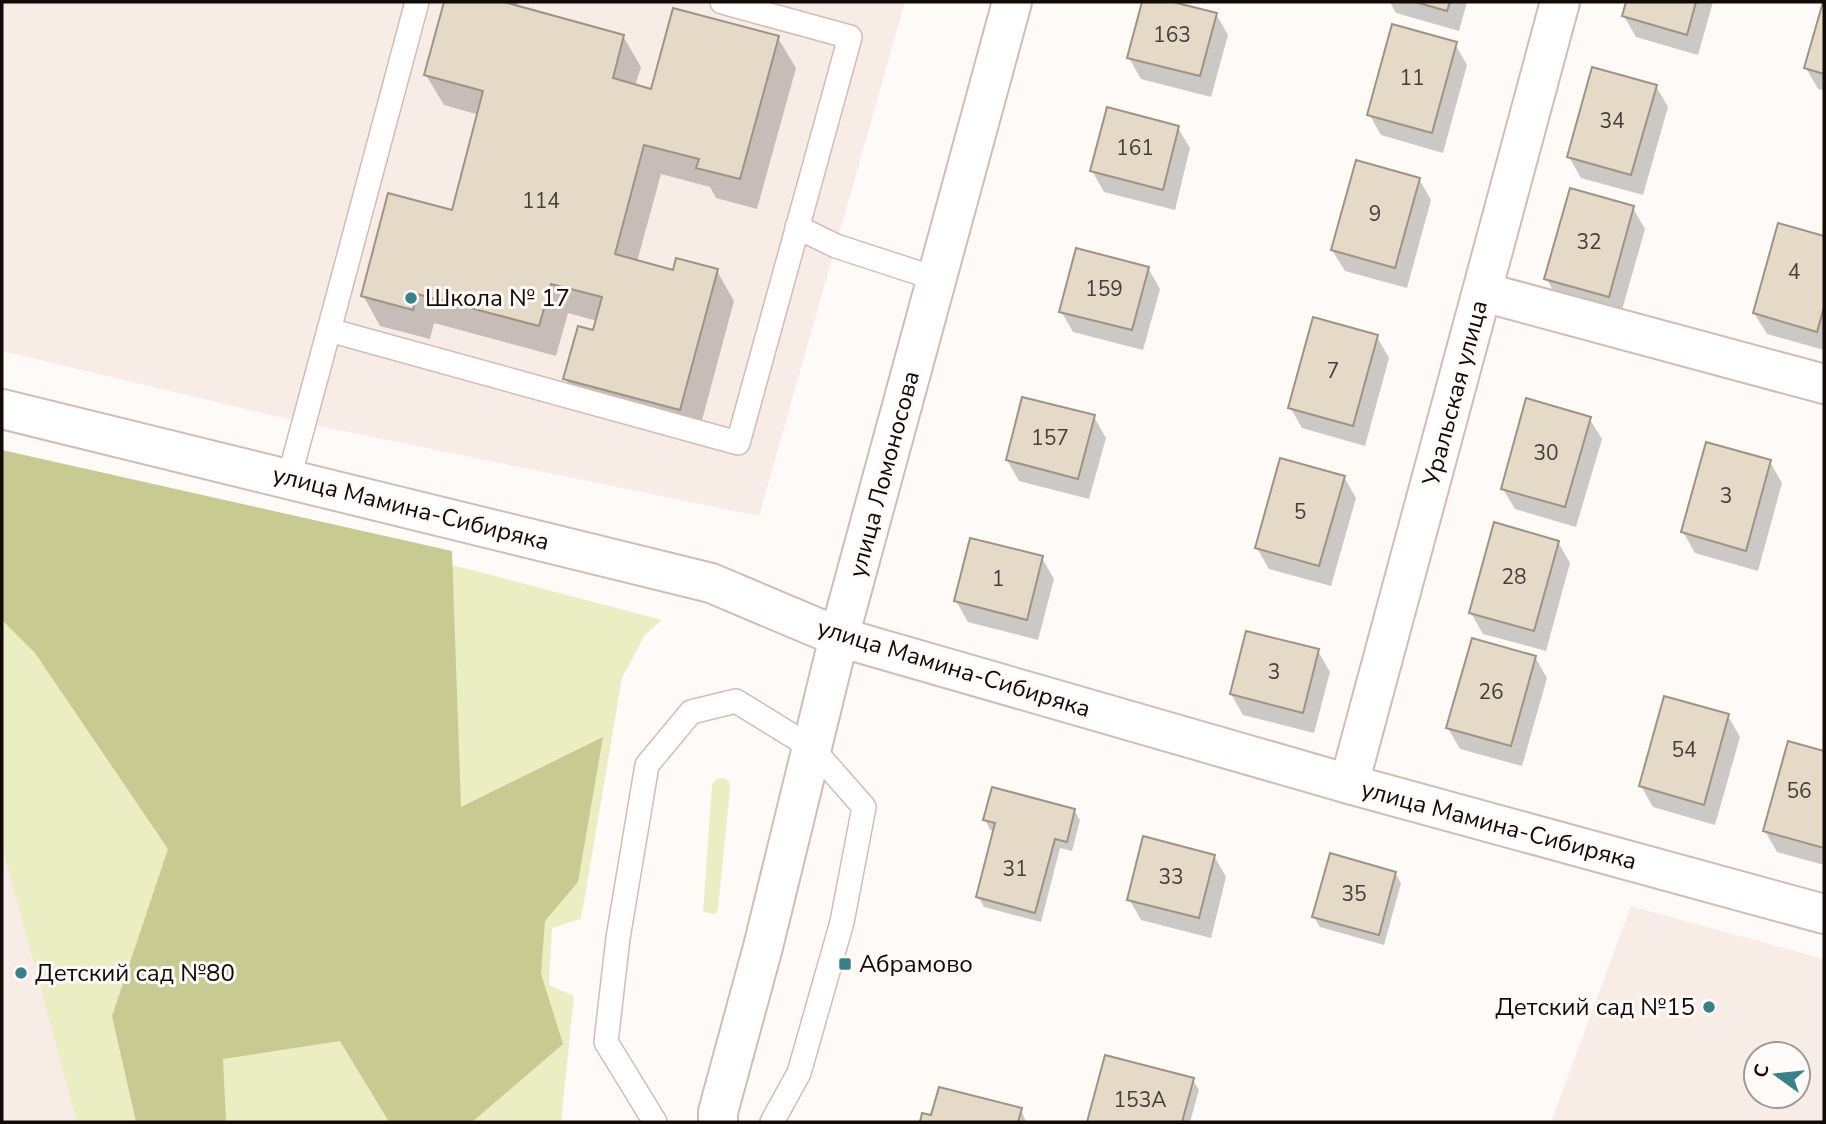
<svg xmlns="http://www.w3.org/2000/svg" width="1826" height="1124" viewBox="0 0 1826 1124" font-family="'Nunito Sans',sans-serif">
<style>
.built{fill:#f8ece7;fill-rule:evenodd}
.green{fill:#ebeec2}
.forest{fill:#c7cb91}
.shadow{fill:#0003}
.building{fill:#e5dac7;stroke:#9e9483;stroke-width:2}
.lines{fill:none;stroke-linecap:round;stroke-linejoin:round}
.lane-casing{stroke:#d2bdb3;stroke-width:26}
.street-casing{stroke:#d2bdb3;stroke-width:42}
.secondary-casing{stroke:#d2bdb3;stroke-width:42}
.lane{stroke:#fff;stroke-width:23}
.street{stroke:#fff;stroke-width:38}
.secondary{stroke:#fff;stroke-width:38}
.poi-dot{fill:#398189;stroke:#fefaf8;stroke-width:2.5}
.labels{text-anchor:middle;dominant-baseline:central;stroke-width:6;stroke-linejoin:round;paint-order:stroke}
.number-label{font-size:21px;fill:#463e37}
.poi-label{font-size:24px;fill:#110a07;stroke:#fefaf8;text-anchor:start}
.street-label{font-size:24px;fill:#110a07;stroke:#fefaf8}
</style>
<rect width="100%" height="100%" fill="#fefaf8"/>
<!-- built -->
<g class="built">
<polygon points="2,2 905,2 759,516 304,423 2,351"/>
<polygon points="2,824 79,1122 2,1122"/>
<path d="M1631 906 1824 959V1122H1551ZM1756 1054H1798V1096H1756Z"/>
</g>
<!-- green -->
<g class="green">
<polygon points="2,459 480,572 662,620 645,635 622,678 581,919 552,928 549,985 574,996 561,1122 77,1122 2,846"/>
<polygon points="724,778 729,781 730,790 718,908 716,914 703,912 712,785 716,779"/>
</g>
<!-- forest -->
<polygon class="forest" points="2,450 452,551 461,807 603,737 578,882 545,921 541,974 563,1044 472,1122 389,1122 340,1041 223,1059 226,1122 136,1122 112,1016 168,849 35,653 2,620"/>
<!-- shadow -->
<g class="shadow">
<polygon points="446,2 517,2 521,9 623,36 641,67 635,86 653,91 778,38 796,68 757,209 716,198 710,187 661,174 637,262 674,272 717,271 734,301 697,439 583,408 565,378 594,332 597,321 568,313 556,356 434,323 430,339 380,326 363,295 453,212 479,115 444,105 426,75"/>
<polygon points="1144,2 1166,2 1216,14 1228,35 1211,97 1141,79 1129,58"/>
<polygon points="1390,2 1467,2 1459,31 1396,13"/>
<polygon points="1628,2 1713,2 1698,55 1636,37 1624,16"/>
<polygon points="1824,2 1824,90 1818,89 1806,68"/>
<polygon points="1455,44 1467,65 1443,153 1381,135 1369,114"/>
<polygon points="1656,86 1668,107 1643,195 1581,178 1569,157"/>
<polygon points="1178,128 1190,148 1175,210 1104,192 1092,171"/>
<polygon points="1419,179 1431,200 1407,288 1345,271 1332,250"/>
<polygon points="1633,208 1645,229 1620,317 1558,299 1546,278"/>
<polygon points="1780,225 1824,238 1824,350 1767,334 1754,313"/>
<polygon points="1148,268 1160,289 1143,350 1073,332 1061,311"/>
<polygon points="1377,337 1389,358 1365,446 1302,428 1290,407"/>
<polygon points="1094,417 1106,438 1089,499 1019,481 1007,460"/>
<polygon points="1589,418 1602,439 1576,527 1515,509 1503,489"/>
<polygon points="1770,462 1782,483 1758,571 1695,553 1683,532"/>
<polygon points="1344,477 1356,498 1331,586 1269,569 1257,548"/>
<polygon points="1558,542 1570,563 1546,651 1483,634 1471,613"/>
<polygon points="1042,558 1054,579 1038,640 968,622 956,601"/>
<polygon points="1318,651 1330,672 1314,733 1243,715 1231,694"/>
<polygon points="1535,657 1547,678 1522,766 1460,749 1448,728"/>
<polygon points="1728,716 1740,737 1715,825 1653,807 1641,786"/>
<polygon points="1789,743 1824,752 1824,865 1777,852 1765,831"/>
<polygon points="1074,810 1080,820 1072,851 1060,848 1041,922 984,907 978,896 995,831 990,830 985,819"/>
<polygon points="1214,856 1226,877 1211,938 1141,920 1129,899"/>
<polygon points="1395,873 1401,883 1384,945 1320,927 1314,917"/>
<polygon points="1106,1057 1193,1080 1199,1090 1190,1122 1089,1122"/>
<polygon points="1021,1109 1026,1122 922,1122 923,1115 932,1117"/>
</g>
<!-- building -->
<g class="building">
<polygon points="444,2 504,2 624,35 613,78 651,89 673,8 779,36 740,179 696,168 699,159 644,145 615,254 673,270 676,258 718,269 680,410 563,379 578,326 593,330 602,297 551,284 539,326 417,294 413,310 361,296 388,193 452,210 483,91 424,75"/>
<polygon points="1142,2 1173,2 1217,13 1200,76 1127,58"/>
<polygon points="1415,2 1450,2 1447,11"/>
<polygon points="1626,2 1696,2 1687,35 1622,16"/>
<polygon points="1823,2 1824,2 1824,74 1804,68"/>
<polygon points="1392,24 1457,42 1432,133 1367,115"/>
<polygon points="1592,67 1657,85 1631,175 1567,157"/>
<polygon points="1107,107 1179,126 1163,190 1090,171"/>
<polygon points="1356,160 1420,178 1395,268 1331,250"/>
<polygon points="1570,188 1634,206 1609,297 1544,279"/>
<polygon points="1778,223 1824,236 1824,307 1817,332 1753,313"/>
<polygon points="1076,248 1149,267 1132,330 1059,312"/>
<polygon points="1313,317 1378,335 1353,426 1288,408"/>
<polygon points="1022,397 1095,415 1078,479 1006,460"/>
<polygon points="1526,398 1591,417 1565,507 1501,489"/>
<polygon points="1706,442 1771,460 1746,551 1681,532"/>
<polygon points="1280,458 1345,476 1319,566 1255,548"/>
<polygon points="1494,522 1559,541 1534,631 1469,613"/>
<polygon points="970,538 1043,556 1027,620 954,601"/>
<polygon points="1246,631 1319,649 1303,713 1230,694"/>
<polygon points="1472,638 1536,656 1511,746 1446,728"/>
<polygon points="1664,696 1729,714 1704,805 1639,786"/>
<polygon points="1788,741 1824,751 1824,848 1763,831"/>
<polygon points="992,787 1075,809 1067,842 1055,839 1035,913 976,897 995,823 983,820"/>
<polygon points="1143,836 1215,855 1199,918 1127,900"/>
<polygon points="1330,853 1396,872 1379,935 1312,917"/>
<polygon points="1105,1055 1194,1078 1182,1122 1087,1122"/>
<polygon points="939,1087 1022,1108 1018,1122 920,1122 922,1113 931,1115"/>
</g>
<g class="lines">
<defs>
<g id="lane">
<polyline points="417,2 329,330 738,443 850,37 722,2"/>
<polyline points="797,227 836,246 937,279"/>
<polyline points="289,478 329,330"/>
<polyline points="655,1122 606,1042 618,938 647,765 691,712 736,701 812,748 864,807 842,922 799,1073 772,1122"/>
</g>
<g id="street">
<polyline points="1483,292 1824,384"/>
<polyline points="2,409 711,583 839,637 1349,784 1824,914"/>
<polyline points="1349,784 1560,2"/>
</g>
<polyline id="secondary" points="718,1122 718,1112 763,947 839,637 1012,2"/>
</defs>
<!-- lane casing -->
<use href="#lane" class="lane-casing"/>
<!-- street casing -->
<use href="#street" class="street-casing"/>
<!-- secondary casing -->
<use href="#secondary" class="secondary-casing"/>
<!-- lane -->
<use href="#lane" class="lane"/>
<!-- street -->
<use href="#street" class="street"/>
<!-- secondary -->
<use href="#secondary" class="secondary"/>
</g>
<!-- markers -->
<g class="poi-dot">
<circle cx="411" cy="298" r="7"/>
<rect x="838" y="957" width="14" height="14" rx="3.5"/>
<circle cx="21" cy="973" r="7"/>
<circle cx="1709" cy="1007" r="7"/>
</g>
<g class="labels">
<!-- number labels -->
<g class="number-label">
<text x="1172" y="35">163</text>
<text x="1412" y="78">11</text>
<text x="1612" y="121">34</text>
<text x="1135" y="148">161</text>
<text x="541" y="201">114</text>
<text x="1375" y="214">9</text>
<text x="1589" y="242">32</text>
<text x="1794" y="272">4</text>
<text x="1104" y="289">159</text>
<text x="1333" y="371">7</text>
<text x="1050" y="438">157</text>
<text x="1546" y="453">30</text>
<text x="1726" y="496">3</text>
<text x="1300" y="512">5</text>
<text x="1514" y="577">28</text>
<text x="998" y="579">1</text>
<text x="1274" y="672">3</text>
<text x="1491" y="692">26</text>
<text x="1684" y="750">54</text>
<text x="1799" y="791">56</text>
<text x="1015" y="869">31</text>
<text x="1171" y="877">33</text>
<text x="1354" y="894">35</text>
<text x="1140" y="1100">153А</text>
</g>
<!-- poi labels -->
<g class="poi-label">
<text x="425" y="298">Школа № 17</text>
<text x="859" y="964">Абрамово</text>
<text x="35" y="973">Детский сад №80</text>
<text x="1695" y="1007" text-anchor="end">Детский сад №15</text>
</g>
<!-- street labels -->
<g class="street-label">
<text transform="translate(1455 393) rotate(-75)">Уральская улица</text>
<text transform="translate(884 474) rotate(-75)">улица Ломоносова</text>
<text transform="translate(411 508) rotate(14)">улица Мамина-Сибиряка</text>
<text transform="translate(954 668) rotate(17)">улица Мамина-Сибиряка</text>
<text transform="translate(1499 825) rotate(15)">улица Мамина-Сибиряка</text>
</g>
</g>
<!-- border -->
<rect width="1826" height="1124" fill="none" stroke="#110a07" stroke-width="7"/>
<!-- north arrow -->
<g transform="translate(1777 1075) rotate(285)"><circle r="33" fill="#fefaf8" stroke="#9f9a98" stroke-width="2"/>
<path d="M0-5L12 26L0 18L-12 26Z" fill="#398189"/>
<text y="-10" font-size="19" font-weight="bold" text-anchor="middle" fill="#110a07">С</text>
</g>
</svg>
